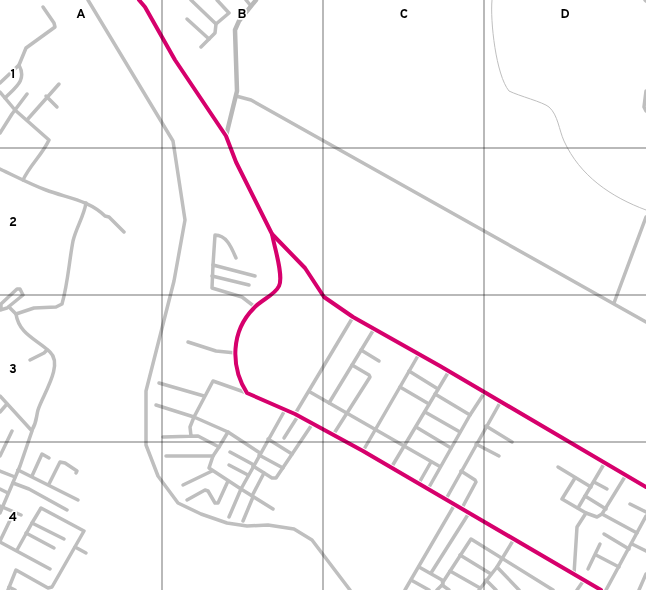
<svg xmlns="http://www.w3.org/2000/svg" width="646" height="590" viewBox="0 0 646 590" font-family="Overpass,sans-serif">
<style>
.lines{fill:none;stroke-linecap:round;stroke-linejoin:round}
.stream{stroke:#bfbfbf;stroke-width:1}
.canal{stroke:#bfbfbf;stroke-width:3.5}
.street{stroke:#bebebe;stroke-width:3.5}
.secondary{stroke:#b8b8b8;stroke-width:4.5}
.cycleway-casing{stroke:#fff;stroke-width:6}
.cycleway{stroke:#d6006c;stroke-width:4}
.grid{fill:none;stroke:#000;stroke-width:1;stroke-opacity:0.55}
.grid-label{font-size:13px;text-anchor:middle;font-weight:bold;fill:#000;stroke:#fff;stroke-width:3.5;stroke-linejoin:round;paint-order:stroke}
</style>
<rect width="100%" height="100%" fill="#fff"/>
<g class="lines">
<!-- stream -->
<path class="stream" d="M492 0C490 21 496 75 509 91 519 96 543 102 549 107 558 115 559 130 564 141 580 176 611 197 646 210"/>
<!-- canal -->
<polyline class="canal" points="88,0 173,141 185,220 174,281 146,391 146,445 158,476 178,503 201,514 227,523 247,526 268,525 294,529 312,540 350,590"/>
<!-- street -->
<g class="street">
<polyline points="191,0 216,24"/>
<polyline points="246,0 251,6"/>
<polyline points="645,0 646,1"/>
<polyline points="187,19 209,39"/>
<polyline points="201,47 215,33 216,24 229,13 217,0"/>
<polyline points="19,65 26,48 55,27 54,23 43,7"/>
<path d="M0 83 19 65C27 80 16 87 5 98"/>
<polyline points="646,91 644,107 646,111"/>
<path d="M0 92 15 110 49 140C42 155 30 165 23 180"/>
<polyline points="46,96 57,107"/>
<polyline points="236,96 251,100 646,322"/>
<polyline points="27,120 59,84"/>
<polyline points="0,133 12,114 27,94"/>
<path d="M0 169C15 176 30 184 46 190 67 198 89 200 105 216L109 217 124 232"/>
<path d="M213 265 215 235C227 235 232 249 236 258"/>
<polyline points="212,276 249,285"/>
<polyline points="255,276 213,265 212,288 242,297 255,307"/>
<polyline points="614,303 646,217"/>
<path d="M9 307 16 314 34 308 56 307 62 304C68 283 69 262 73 241 76 228 84 216 86 203"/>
<polyline points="0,310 7,308 23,295 20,289 17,289 1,304 1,310"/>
<path d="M16 314C19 334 36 339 50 352 64 365 42 396 38 410 36 417 37 422 32 430"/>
<polyline points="188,342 216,351 236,353"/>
<polyline points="361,350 379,361"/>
<polyline points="30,360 44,353 47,350"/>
<polyline points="409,371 438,389"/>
<polyline points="159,383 204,396"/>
<polyline points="400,387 429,404"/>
<polyline points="310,392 439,466"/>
<polyline points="435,394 470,415"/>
<polyline points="0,396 32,431 20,466 0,513"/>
<polyline points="329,403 374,329"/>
<polyline points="156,405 194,417 213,381 247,393"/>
<polyline points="0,412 7,404"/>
<polyline points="425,412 460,432"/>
<polyline points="295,414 353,317"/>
<polyline points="486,426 512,442"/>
<polyline points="416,427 451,448"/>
<polyline points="228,432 260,453"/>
<polyline points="333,435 370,377 369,375 352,365"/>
<polyline points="163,437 198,436 219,447 228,432 194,417 190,427 191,436"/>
<polyline points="284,438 298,416"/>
<polyline points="268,439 292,454"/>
<polyline points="476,444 499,456"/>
<polyline points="363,451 419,354"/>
<polyline points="230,452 254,465"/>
<polyline points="259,455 283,468"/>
<polyline points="0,456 12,431"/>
<polyline points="166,456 213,456 219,447"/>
<polyline points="213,456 209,468 241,489 285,410"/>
<polyline points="229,465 248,475"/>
<polyline points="253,466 272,478 276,478 313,423"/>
<polyline points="558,467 591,487"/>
<polyline points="391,468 449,371"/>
<polyline points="18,470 78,500"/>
<polyline points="0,471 15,477"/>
<polyline points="461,471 475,480 476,482 462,508"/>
<polyline points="32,476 42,454 49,458"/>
<polyline points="575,478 562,499 586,513 597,517 602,514 626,475"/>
<polyline points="594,482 607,489"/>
<polyline points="13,483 29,489 67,510"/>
<polyline points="419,483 431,462"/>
<polyline points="49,484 60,462 65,463 77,471 76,473"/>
<polyline points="183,485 212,471"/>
<polyline points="0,489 8,493"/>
<polyline points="428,489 470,415 485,392"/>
<polyline points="252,496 264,473"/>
<polyline points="585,496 606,509"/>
<polyline points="446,499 501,401"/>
<polyline points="187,500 205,490 208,491 215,503 218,503 228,481"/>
<polyline points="630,504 646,512"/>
<polyline points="0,506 21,515"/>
<polyline points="578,508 604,464"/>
<polyline points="602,514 637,533"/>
<polyline points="229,517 241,489 273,509"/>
<polyline points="243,521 253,497"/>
<polyline points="26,533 54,548"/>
<polyline points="604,534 629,549"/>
<polyline points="0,541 14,512"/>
<polyline points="0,542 50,569"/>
<polyline points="632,544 646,551"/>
<polyline points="75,547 86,553"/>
<polyline points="17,550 32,523 64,539"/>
<polyline points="460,555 491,574"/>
<polyline points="596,555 619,567"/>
<polyline points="419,567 442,580 443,584 437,590"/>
<polyline points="497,567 519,590"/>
<polyline points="588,569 600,544"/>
<polyline points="450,571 480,588"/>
<polyline points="431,573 469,513"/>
<polyline points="574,574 577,527 586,513"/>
<polyline points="411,580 429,590"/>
<polyline points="486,580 496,590"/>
<polyline points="443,582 471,539 553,590"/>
<polyline points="442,585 449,590"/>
<polyline points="9,587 15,590"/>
<polyline points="8,590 16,570 48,588 52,587 84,531 41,508 32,523"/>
<polyline points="405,590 455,504"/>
<polyline points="479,590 497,567 514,539"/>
<polyline points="577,590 584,580"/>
<polyline points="606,590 646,516"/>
<polyline points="639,590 646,574"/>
</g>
<!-- secondary -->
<g class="secondary">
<polyline points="139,0 145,7 175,60 226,136 236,162 272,234 305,268 324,297 353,317 440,366 646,487"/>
<polyline points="226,136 237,91 235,30 239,21 256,0"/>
<path d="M272 234C274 246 284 276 279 286 275 295 261 300 254 308 231 331 230 366 247 393L295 414 363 451 601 590"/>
</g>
<defs>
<g id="cycleway">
<polyline points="139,0 145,7 175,60 226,136 236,162 272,234 305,268 324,297 353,317 440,366 646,487"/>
<path d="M272 234C274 246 284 276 279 286 275 295 261 300 254 308 231 331 230 366 247 393L295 414 363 451 601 590"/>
</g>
</defs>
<!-- cycleway casing -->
<use href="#cycleway" class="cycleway-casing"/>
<!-- cycleway -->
<use href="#cycleway" class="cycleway"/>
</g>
<!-- grid -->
<path class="grid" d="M162 0V590M323 0V590M484 0V590M0 148H646M0 295H646M0 442H646"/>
<g class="grid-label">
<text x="81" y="18">A</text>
<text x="242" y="18">B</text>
<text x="404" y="18">C</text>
<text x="565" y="18">D</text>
<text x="13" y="78">1</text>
<text x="13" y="226">2</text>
<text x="13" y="373">3</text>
<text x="13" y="521">4</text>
</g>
</svg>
